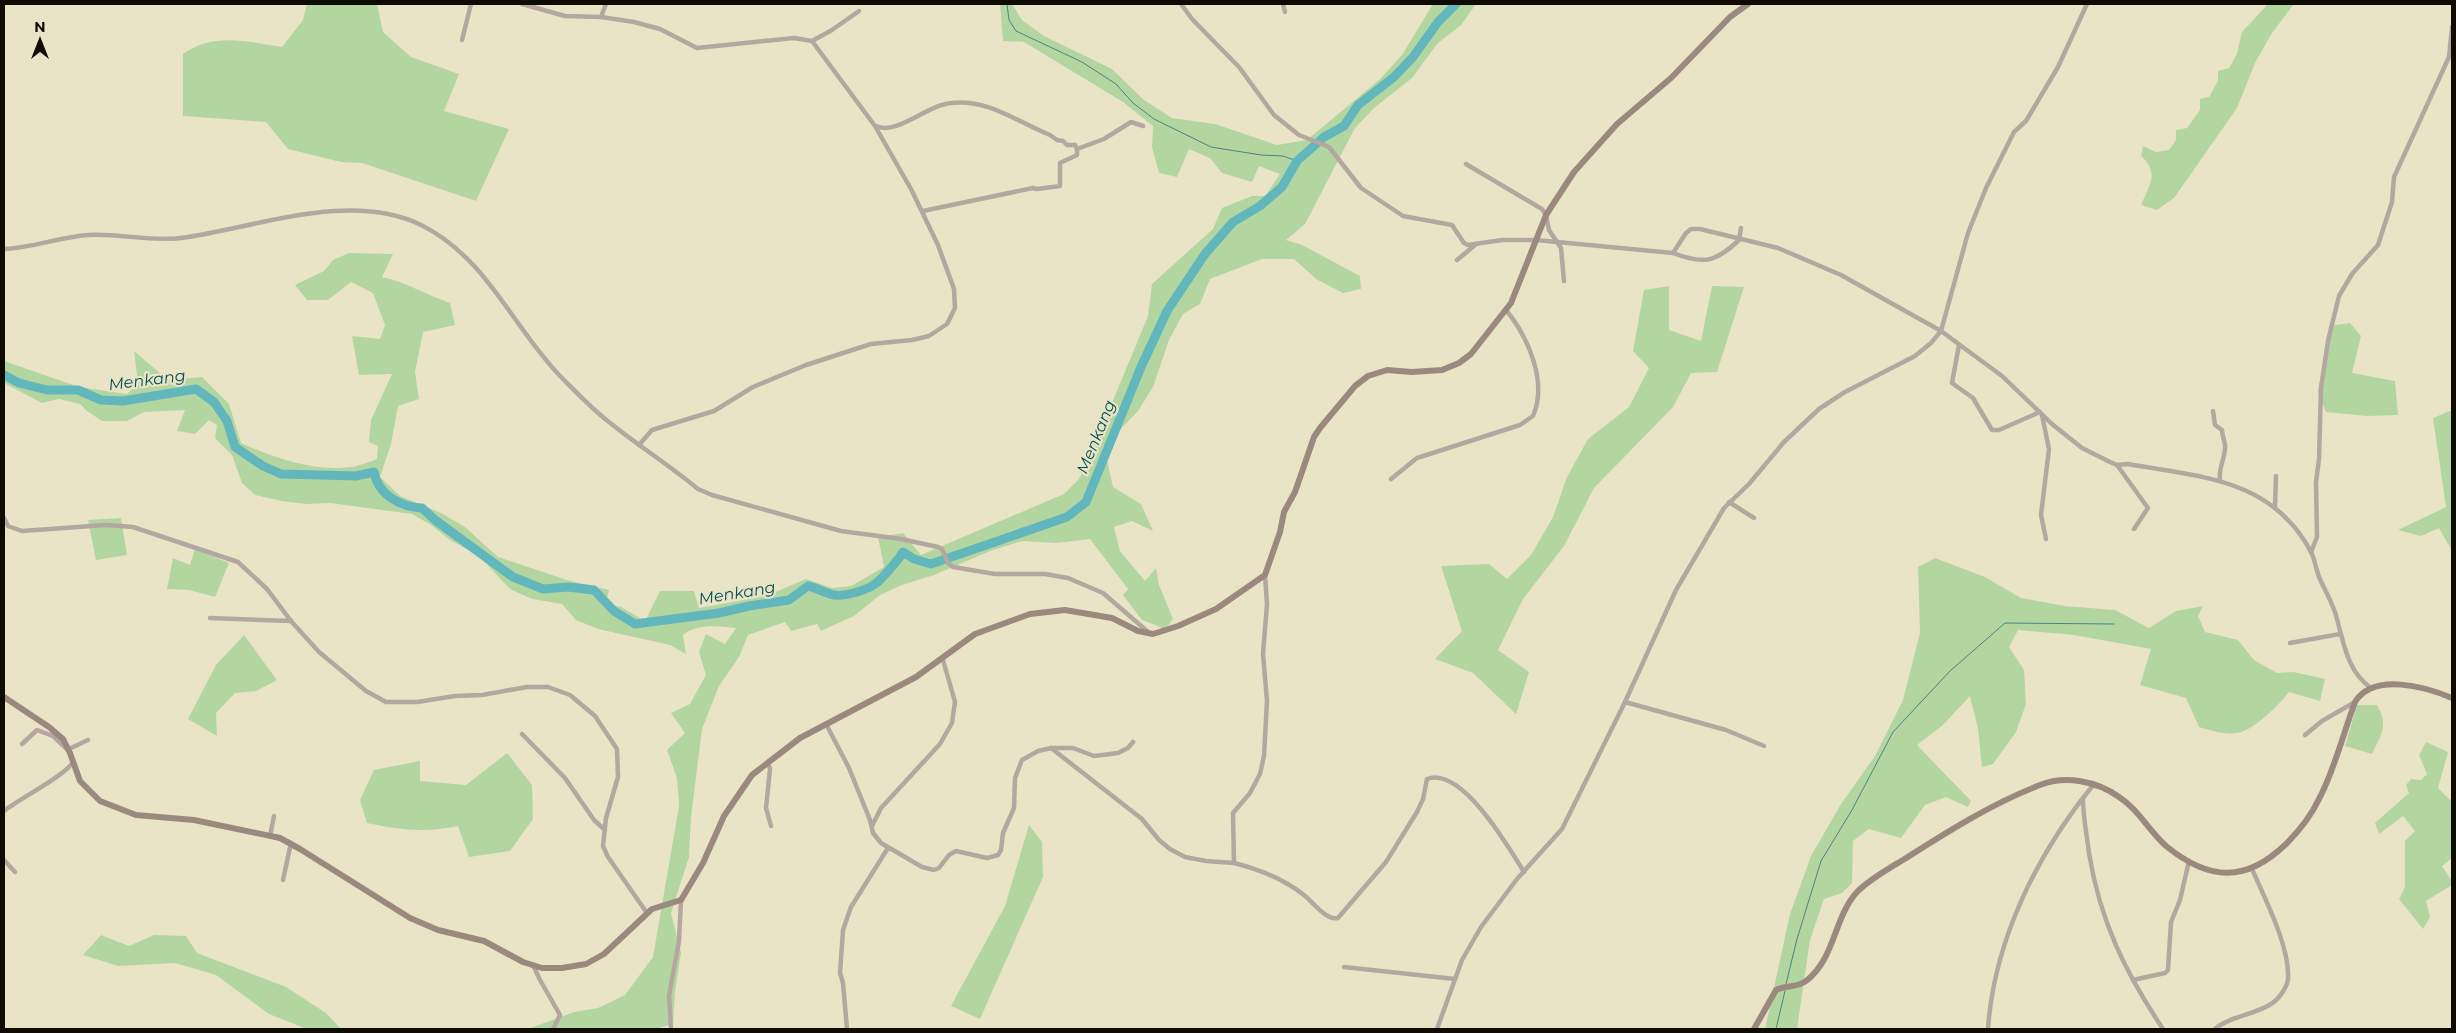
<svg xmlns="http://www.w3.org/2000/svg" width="2456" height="1033" viewBox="0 0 2456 1033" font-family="Montserrat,sans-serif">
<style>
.green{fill:#b3d6a0}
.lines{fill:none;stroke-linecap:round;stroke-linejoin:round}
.stream{stroke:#498384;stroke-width:1}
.river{stroke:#62b7bc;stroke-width:9}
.street{stroke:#b3a7a0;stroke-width:4.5}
.secondary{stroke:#9b897f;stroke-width:6}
.labels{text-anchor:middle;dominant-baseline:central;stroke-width:4.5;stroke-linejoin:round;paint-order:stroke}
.water-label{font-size:16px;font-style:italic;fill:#005054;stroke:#eae4c7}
</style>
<rect width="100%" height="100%" fill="#eae4c7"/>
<!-- green -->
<g class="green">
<path d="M307 4H377L383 32 411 57 459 74 444 111 509 129 476 201 362 163 341 162 288 149 266 122 183 116V54C214 32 247 42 282 47L303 20Z"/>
<path d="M1000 4H1012L1022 20 1044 36 1112 69 1144 100 1172 118 1215 124 1277 145 1307 140 1379 80 1402 55 1433 4H1476L1461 25 1437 44 1412 78 1374 108 1355 128 1305 224 1286 240 1302 245 1360 276 1361 289 1343 293 1316 279 1294 259H1262L1210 279 1200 304 1183 314 1169 340 1153 387 1138 411 1114 436 1106 456 1113 487 1141 504 1153 531 1132 521 1114 527 1120 551 1145 581 1156 568 1159 585 1173 619 1165 629 1142 620 1123 595 1128 589 1090 539 1057 543 1022 541 990 551 934 575 902 585 880 595 854 616 821 631 817 624 791 631 785 622 748 635 739 657 719 686 702 729 691 817 689 857 671 913 681 953 675 992 673 1024 656 1029H528L574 1012 598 1008 625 995 653 957 679 806 677 778 667 750 685 733 671 713 690 704 706 675 699 652 706 634 725 644 736 628C718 626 697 623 683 635L686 654 670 645 598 629 576 620 562 604 532 599 510 589 479 556 450 540 431 525 412 514 330 503 306 504 282 501 255 495 242 483 232 455 215 438 217 425 209 420 195 434 177 431 185 410 144 412 127 421H102L87 411 80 404 59 399 42 403 4 383V361L79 387 127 394 138 384 134 351 168 380 202 377 229 404 241 443C275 458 313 472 351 467 359 466 369 462 377 459L378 446 369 442 371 420 392 374 359 375 352 336 380 339 385 325 373 293 351 282 328 300H307L295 285 324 271 333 260 349 253 393 254 382 277C406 282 427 295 450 303L455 325 423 332 415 372 419 399 398 406 391 444 380 477 400 496 441 513 465 527 498 557 567 580 609 590 606 604 621 607 645 621 660 591H694L699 608 766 596 806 579 832 588 851 586 884 567 878 537 903 533 921 555 1064 494 1079 479 1097 439 1148 316 1152 284 1213 229 1222 208 1252 196H1265L1280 174 1259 166 1252 182 1222 173 1210 158 1189 149 1177 177 1159 173 1152 147 1153 126 1123 102 1024 42 1003 41Z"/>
<path d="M2268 4H2294L2272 33 2255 63 2237 108 2174 198 2157 210 2141 205C2149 186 2160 173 2141 156L2143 146 2156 152 2169 150 2176 140V130L2187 128 2200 110V99L2209 97 2218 81V71L2229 68 2237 54 2242 32Z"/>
<polygon points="1669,286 1669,330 1701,341 1712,286 1744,287 1717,372 1691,373 1673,407 1594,488 1564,546 1523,599 1498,650 1529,672 1516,714 1473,673 1435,659 1462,631 1441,566 1489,564 1507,579 1531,555 1553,517 1567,477 1588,439 1629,407 1649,368 1633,351 1644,290"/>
<polygon points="2350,323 2361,336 2352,373 2395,381 2398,415 2367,416 2326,412 2318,392 2329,326"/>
<polygon points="2452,410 2452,551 2439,528 2421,536 2398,530 2446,507 2433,418"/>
<polygon points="121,518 127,555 96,560 88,520"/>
<polygon points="195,549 229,563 215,597 189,590 167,589 173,558 190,565"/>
<path d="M1935 558 1985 577 2021 598 2065 606 2115 610 2149 628 2176 611 2203 606 2198 616 2205 632 2238 640 2254 660 2277 673 2294 672 2325 679 2320 701 2289 692C2280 704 2256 728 2241 732 2227 736 2212 731 2199 727L2186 698 2140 685 2151 649 2074 635 2018 630 2009 647 2024 670 2026 704 2016 732 1993 764 1982 767 1978 729 1970 696 1943 725 1917 745 1971 801 1968 807 1946 797 1925 805 1901 838 1869 829 1853 841 1852 883 1842 893 1824 899 1810 940 1797 1029H1765L1790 914 1811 856 1841 804 1875 756 1903 700 1920 633 1918 567Z"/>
<polygon points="244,635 277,680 256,691 235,693 216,713 217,736 188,719 216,665"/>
<path d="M2357 705H2377C2389 725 2381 735 2372 754L2345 746Z"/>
<polygon points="2426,742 2448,752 2438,788 2450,800 2452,799 2452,858 2442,866 2452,881 2452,885 2426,901 2430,917 2423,929 2399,899 2405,887 2405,841 2415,831 2403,816 2379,834 2375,823 2409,793 2406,785 2411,779 2421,780 2427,774 2419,755"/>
<path d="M507 753 532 785 533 819 510 851 469 857 458 826C427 833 397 830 367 823L360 800 374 770 420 761V781L466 785Z"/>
<polygon points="1029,825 1042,842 1043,877 980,1019 951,1006 1005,906"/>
<polygon points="101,935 129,946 154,935 186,936 197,953 286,987 326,1013 341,1029 307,1029 269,1014 216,975 175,963 118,966 83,955"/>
</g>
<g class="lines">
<!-- stream -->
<g class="stream">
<polyline points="1007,4 1009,20 1016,31 1082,62 1116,84 1133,103 1154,119 1211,147 1261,155 1283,156 1297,161"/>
<polyline points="1786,984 1797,939 1821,861 1852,810 1893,732 1950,671 2005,623 2114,624"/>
<polyline points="1776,1029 1785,991"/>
</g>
<!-- river -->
<path class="river" d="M4 375 19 383 47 390H78L101 400 123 401 196 389 214 402 227 421 235 447 263 466 281 474 356 476 374 472C378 495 401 507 422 508L435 520 513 577 543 589 568 587 594 590 614 611 635 624 719 613 749 606 789 600 808 586C817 588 825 593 834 595 844 597 867 590 875 584 881 580 900 558 903 552L914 559 931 564 1067 517 1086 502 1141 367 1167 311 1205 254 1233 222 1260 206 1282 187 1297 161 1324 137 1344 126 1358 105 1394 77 1413 57 1438 22 1456 4"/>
<!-- street -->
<g class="street">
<polyline points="522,4 565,16 601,17 634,22 660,29 697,48 794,38 812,41 875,126 911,189 938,245 954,289 955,308 947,324 929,336 912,340 871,344 806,365 753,387 714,411 652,430 639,445"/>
<path d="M1181 4 1192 19 1239 67 1274 115 1299 135 1329 147 1361 188 1403 216 1452 225 1464 243 1468 245 1502 240H1536L1673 253 1686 233 1691 229H1700L1778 248 1841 275 1941 331 2002 376 2052 424 2082 448 2110 462 2117 465 2128 464C2200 477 2272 478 2311 552 2315 560 2316 569 2319 577 2325 591 2334 605 2337 619 2344 645 2348 672 2371 688"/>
<polyline points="1283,4 1285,12"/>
<polyline points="601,17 606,4"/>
<polyline points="462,40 471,4"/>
<polyline points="812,41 832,30 859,11"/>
<path d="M876 126C897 136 928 104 952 103 989 99 1017 122 1050 135L1057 140 1063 141 1067 145H1075L1077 149 1104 139 1131 122 1143 126"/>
<polyline points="1466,164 1542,209 1546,215 1549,230 1561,248 1564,281"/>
<polyline points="923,211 1033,188 1037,189 1060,186 1060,163 1077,155 1077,149"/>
<path d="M4 249C33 248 59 237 88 235 119 233 150 242 181 238 255 228 350 190 421 225 486 257 512 326 560 376 574 390 588 405 604 418 634 443 668 464 698 489L712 495 841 531 901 539 938 547 942 549 948 563 953 567 995 574H1045L1068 578 1103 593 1147 631"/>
<path d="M1673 253C1704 265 1716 262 1739 240L1741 228"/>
<polyline points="1457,260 1475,245"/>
<polyline points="1959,345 1952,383 1973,398 1992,430 1999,430 2040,412"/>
<path d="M2213 411 2215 425 2222 430C2222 437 2226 443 2225 449 2224 461 2218 469 2220 481"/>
<polyline points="2042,415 2049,449 2041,515 2046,539"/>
<polyline points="2117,465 2148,508 2134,529"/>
<path d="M1391 479 1417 458 1520 425 1533 416C1548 382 1528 337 1506 310"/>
<polyline points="1729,502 1754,518"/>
<polyline points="2275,508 2276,476"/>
<polyline points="4,518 8,526 22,531 106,525 133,527 238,562 267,589 291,621 319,652 366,691 386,702 417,702 455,696 482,695 527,687 548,687 570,695 595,716 617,749 618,777 606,818 603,846 608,857 647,913"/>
<polyline points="2311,552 2317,537 2316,482 2319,459 2321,388 2328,341 2339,296 2352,274 2378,245 2392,202 2394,177 2449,57 2452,27"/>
<polyline points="210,618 291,621"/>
<polyline points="2290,643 2340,634"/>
<polyline points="1625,702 1726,730 1764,746"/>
<polyline points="826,724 849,768 870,820 873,833 881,843 922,867 934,870 939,868 949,855 956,851 987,858 998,855 1001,850 1003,833 1014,808 1015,778 1022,760 1038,751 1051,748 1073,748 1094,756 1118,753 1128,748 1133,742"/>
<polyline points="522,734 565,778 594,820 605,830"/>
<polyline points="2305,735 2322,721 2355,702"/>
<polyline points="22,744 37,730 53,736 69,751 69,749 88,740"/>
<polyline points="1051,748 1142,819 1159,840 1170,849 1185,857 1206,861 1234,863 1233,813 1250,793 1260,774 1264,756 1267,701 1263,654 1267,604 1265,575"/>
<polyline points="768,763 770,769 766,808 771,826"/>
<path d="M2083 799C2083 818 2087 835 2089 853 2100 921 2125 972 2163 1029"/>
<path d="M4 811C19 799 66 775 73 762"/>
<polyline points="872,826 881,808 940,744 952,723 955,702 943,660"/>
<polyline points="270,836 274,816"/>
<polyline points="4,860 15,872"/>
<path d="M1234 863C1258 869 1285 880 1304 895 1313 902 1326 921 1338 918L1386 862 1417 812 1423 799 1427 779C1462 766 1509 848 1524 872"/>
<polyline points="283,880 291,843"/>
<polyline points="533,965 540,980 560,1015 553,1029"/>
<polyline points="1344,967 1455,979"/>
<polyline points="2133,980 2165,973 2168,970 2171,922 2180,900 2189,861"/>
<polyline points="671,1029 669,996 679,941 681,900"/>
<polyline points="847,1029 843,983 840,973 843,930 851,907 888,848"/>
<polyline points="1437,1029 1462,960 1481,927 1517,879 1562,829 1625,702 1676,590 1724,508 1749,484 1784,442 1819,409 1845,392 1915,356 1931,343 1941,331 1968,233 1986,188 2014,132 2026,121 2058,67 2087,4"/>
<path d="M1988 1029C1994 940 2038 852 2094 784"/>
<path d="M2215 1029C2228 1017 2254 1015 2271 1004 2278 1000 2287 988 2288 979 2290 947 2265 899 2252 869"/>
</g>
<!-- secondary -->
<g class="secondary">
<polyline points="4,697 49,727 63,739 70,753 80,781 100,801 136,815 194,820 280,838 300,849 410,918 438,930 484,941 523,962 542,968 562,968 586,964 604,954 652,909 681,900 703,863 724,816 752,775 800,738 916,677 975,634 1030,614 1065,610 1112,618 1138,631 1153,634 1178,626 1216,609 1265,575 1280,532 1284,512 1295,492 1314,437 1320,428 1355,386 1368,376 1387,370 1412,372 1442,370 1459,363 1471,354 1511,303 1546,215 1574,172 1617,124 1671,78 1730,17 1748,4"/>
<path d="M1754 1029 1776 990C1786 985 1797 988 1806 981 1835 959 1834 917 1857 892 1870 879 1888 869 1903 860 1947 832 1991 804 2040 785 2065 775 2097 781 2119 797 2138 809 2149 831 2166 846 2209 881 2246 883 2286 844 2299 831 2311 816 2319 799 2335 769 2343 734 2355 702 2374 672 2426 687 2452 698"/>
</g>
</g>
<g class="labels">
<!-- water labels -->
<g class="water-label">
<text transform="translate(147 380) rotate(-7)">Menkang</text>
<text transform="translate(1096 437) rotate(-68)">Menkang</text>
<text transform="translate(737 593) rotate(-9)">Menkang</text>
</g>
</g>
<!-- border -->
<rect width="2456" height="1033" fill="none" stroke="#0e0b03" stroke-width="10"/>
<!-- north arrow -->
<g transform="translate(40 40)" stroke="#eae4c7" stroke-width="4" paint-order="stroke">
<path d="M0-4L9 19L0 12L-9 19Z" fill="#0e0b03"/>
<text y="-8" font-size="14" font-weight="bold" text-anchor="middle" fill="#0e0b03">N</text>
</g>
</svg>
